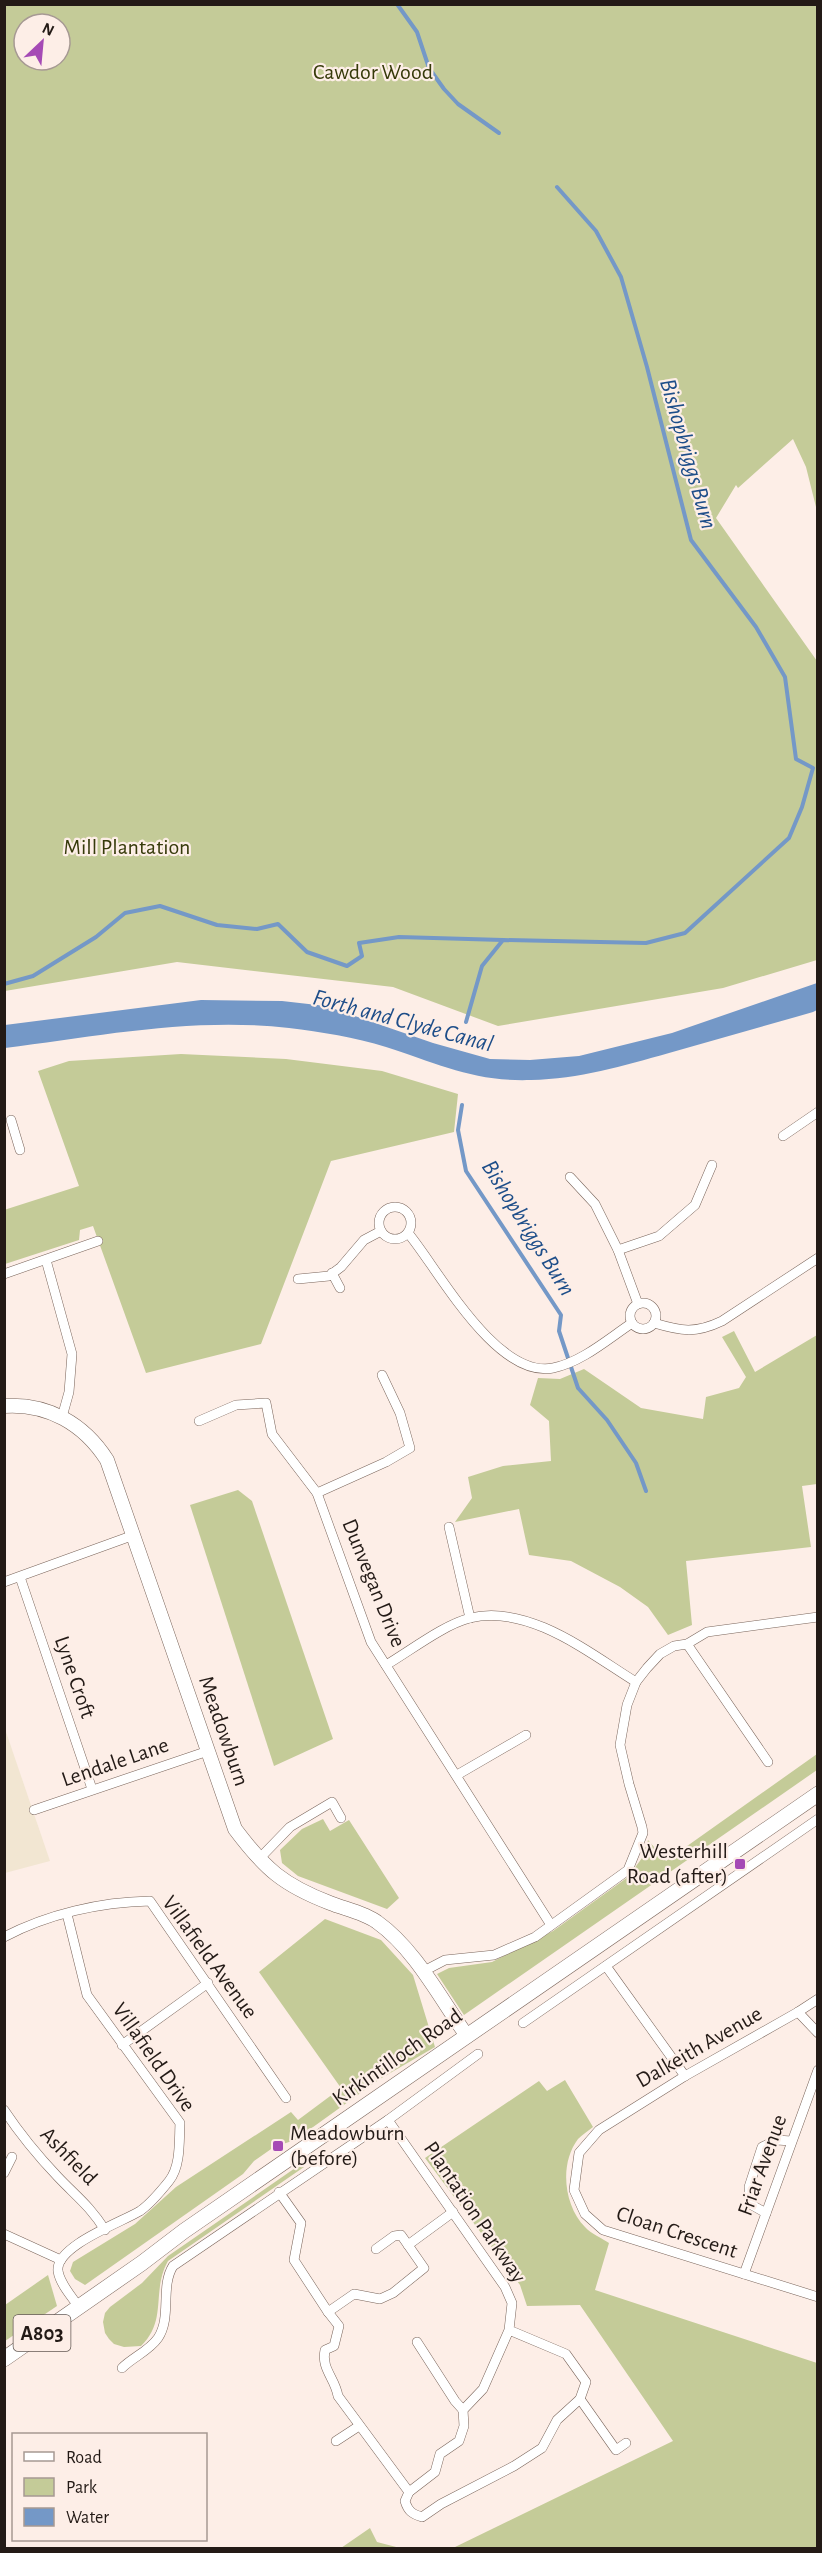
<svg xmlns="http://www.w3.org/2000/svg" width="822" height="2553" viewBox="0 0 822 2553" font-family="'Alegreya Sans',sans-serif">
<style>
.education{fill:#f2e6d2}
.green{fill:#c4cb98;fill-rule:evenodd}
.water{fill:#7498c7}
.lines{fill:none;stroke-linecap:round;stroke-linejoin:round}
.stream{stroke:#7498c7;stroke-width:4}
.street-casing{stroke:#7a655b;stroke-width:10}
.secondary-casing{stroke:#7a655b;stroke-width:15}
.primary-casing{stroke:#7a655b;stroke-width:16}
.street{stroke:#fff;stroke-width:9}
.secondary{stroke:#fff;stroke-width:14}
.primary{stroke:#fff;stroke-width:15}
.poi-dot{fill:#a54ab5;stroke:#fdeee7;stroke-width:2}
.labels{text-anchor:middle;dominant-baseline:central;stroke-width:4.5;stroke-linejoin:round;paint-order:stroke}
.shield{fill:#fdeee7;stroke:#645a55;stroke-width:1.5}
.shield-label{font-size:21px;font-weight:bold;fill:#231a16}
.park-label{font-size:22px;fill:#363a0a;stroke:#fdeee7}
.street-label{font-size:22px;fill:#231a16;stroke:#fdeee7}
.poi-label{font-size:22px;fill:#231a16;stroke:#fdeee7;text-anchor:end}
.water-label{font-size:24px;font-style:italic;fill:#1e4e89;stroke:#fdeee7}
</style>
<rect width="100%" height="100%" fill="#fdeee7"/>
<!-- education -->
<polygon class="education" points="4,1726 50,1861 5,1873 4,1873"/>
<!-- green -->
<g class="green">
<path d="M5 4 817 5V511L806 467 793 439 738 488 736 485 716 518 817 661V960L723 988 498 1026 393 987 177 962 5 991ZM24 24H60V60H24Z"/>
<polygon points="181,1054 286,1059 382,1071 458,1094 454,1132 331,1161 261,1344 146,1373 93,1226 80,1230 79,1240 5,1264 4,1210 79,1186 38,1071 69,1061"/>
<polygon points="734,1331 755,1372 817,1335 817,1484 802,1486 811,1547 686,1561 692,1625 668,1635 648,1607 620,1587 571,1561 529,1555 519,1509 455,1522 472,1498 468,1477 503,1466 551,1461 549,1421 530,1405 538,1378 560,1379 584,1369 641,1408 703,1419 706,1397 739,1388 746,1377 722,1337"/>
<polygon points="238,1490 252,1501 333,1739 274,1766 190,1505"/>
<polygon points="817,1754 817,1770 464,2015 437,1974 449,1968 492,1962 553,1931 628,1877 642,1858 648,1840 666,1861"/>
<polygon points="323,1819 330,1831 349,1820 399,1898 387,1909 298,1876 282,1863 280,1850 302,1829"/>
<polygon points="325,1919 381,1940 413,1975 435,2047 380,2079 295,2140 274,2147 254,2161 243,2174 85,2285 75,2279 70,2271 73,2262 135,2224 176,2187 291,2112 298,2120 341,2088 259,1972"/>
<path d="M565 2080 593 2127C588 2131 582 2135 578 2139 559 2164 564 2206 585 2227 591 2234 602 2238 609 2243L595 2290 817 2363V2548H453L673 2441 580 2305 527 2306 520 2285 425 2158 539 2081 547 2091Z"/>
<path d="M301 2164 304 2167 168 2261C151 2291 168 2320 141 2346L124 2347 114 2344 109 2339 105 2333 103 2322 105 2313 110 2307 142 2283 168 2256Z"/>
<polygon points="48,2275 57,2306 5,2341 5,2305"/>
<polygon points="370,2528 377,2542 400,2548 341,2548"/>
</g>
<!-- water -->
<path class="water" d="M817 983V1010L813 1012C765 1026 717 1039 669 1053 623 1066 579 1079 531 1080 474 1082 439 1064 386 1047 355 1037 321 1032 289 1028 193 1017 99 1036 5 1048V1025L201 1000 282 1001 326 1006 433 1043 490 1059 530 1060 579 1056 672 1033Z"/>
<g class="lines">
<!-- stream -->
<g class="stream">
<polyline points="397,4 417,32 429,68 444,89 458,104 499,133"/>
<polyline points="4,984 33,976 96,937 125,913 160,906 217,925 257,929 278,924 307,952 347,966 362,956 359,943 399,937 503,940"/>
<polyline points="466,1022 482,966 503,940 646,943 685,933 789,838 802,807 813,768 796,759 785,677 756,627 691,540 647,367 621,277 596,231 557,187"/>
<polyline points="462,1105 458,1130 466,1171 561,1315 559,1331 578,1388 607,1420 636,1463 646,1491"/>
</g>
<defs>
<g id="street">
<polyline points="11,1120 20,1150"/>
<polyline points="783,1136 818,1112"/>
<polyline points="570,1177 595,1204 618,1250 638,1304"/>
<circle cx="395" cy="1223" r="16"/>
<path d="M408 1233C438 1269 496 1379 553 1368 582 1362 608 1339 632 1323"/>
<polyline points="618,1250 659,1236 695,1205 712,1165"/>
<polyline points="46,1260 72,1354 69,1392 62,1417"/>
<polyline points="332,1273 340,1288"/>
<polyline points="4,1274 98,1241"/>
<polyline points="298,1279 329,1276 341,1267 364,1240 381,1231"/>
<circle cx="643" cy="1316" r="13"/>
<path d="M654 1323C681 1331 695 1334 722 1321L818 1258"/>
<polyline points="199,1421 236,1405 266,1403 272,1434 317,1493 371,1642 551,1925"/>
<polyline points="317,1493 386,1462 410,1448 400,1413 382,1375"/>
<polyline points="449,1527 470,1618"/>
<polyline points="20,1577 92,1789"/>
<polyline points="4,1582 134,1535"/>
<polyline points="687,1644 768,1762"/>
<path d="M386 1665C410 1651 443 1625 470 1618 529 1604 589 1653 636 1682"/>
<polyline points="457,1775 526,1735"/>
<polyline points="34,1810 208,1751"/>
<polyline points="258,1860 290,1827 332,1802 341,1818"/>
<path d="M67 1914 87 1995 180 2123C179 2141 181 2166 169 2181 161 2191 150 2204 140 2211 122 2222 55 2246 58 2271 60 2284 72 2297 79 2307"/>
<path d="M4 1937C48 1914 100 1902 150 1901L286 2098"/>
<polyline points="606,1966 685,2076"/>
<polyline points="422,1972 445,1960 494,1955 535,1937 628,1870 643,1833 642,1827 629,1784 620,1745 627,1705 636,1682 647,1668 660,1654 674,1646 687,1644 707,1632 818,1617"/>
<polyline points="818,1999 798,2012 685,2076 599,2130 579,2153 574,2190 585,2214 603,2230 818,2297"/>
<polyline points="798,2012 818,2033"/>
<polyline points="523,2023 818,1819"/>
<polyline points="122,2045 208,1983"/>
<path d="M4 2110C20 2134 38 2156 58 2177 76 2196 90 2206 105 2230"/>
<path d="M388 2120 505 2287 512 2303 509 2330 483 2389 463 2410 464 2426 459 2441 440 2454 435 2472 409 2492 405 2501C408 2511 412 2514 422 2517L441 2504 514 2466 542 2448 557 2420 580 2399 586 2382 566 2354 509 2330"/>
<polyline points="4,2173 12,2157"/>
<polyline points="279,2192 301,2223 294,2260 328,2312 354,2294 380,2299 393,2293 424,2268 408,2245 453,2212"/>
<polyline points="766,2213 750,2204 749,2187 762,2147 777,2140 791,2141"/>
<polyline points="4,2234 61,2260"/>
<polyline points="376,2249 394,2236 401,2235 408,2245"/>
<polyline points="744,2274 818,2070"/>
<path d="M328 2312 339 2326 334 2346 325 2350C321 2369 335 2378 338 2396L409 2492"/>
<polyline points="417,2342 455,2401 463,2410"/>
<path d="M122 2368C133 2357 149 2351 158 2338 172 2317 160 2287 173 2266L388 2120 478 2054"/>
<polyline points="580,2399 616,2450 626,2443"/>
<polyline points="336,2441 359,2426"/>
</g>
<path id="secondary" d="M4 1406C48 1403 84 1424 107 1460L235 1829C265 1869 283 1885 330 1903 345 1909 365 1913 377 1922 415 1949 440 1998 467 2036"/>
<polyline id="primary" points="4,2359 142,2263 184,2231 818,1794"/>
</defs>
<!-- street casing -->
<use href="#street" class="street-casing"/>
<!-- secondary casing -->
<use href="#secondary" class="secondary-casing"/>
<!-- primary casing -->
<use href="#primary" class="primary-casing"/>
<!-- street -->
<use href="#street" class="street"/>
<!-- secondary -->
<use href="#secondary" class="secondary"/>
<!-- primary -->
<use href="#primary" class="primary"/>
</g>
<!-- markers -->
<g class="poi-dot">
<rect x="734" y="1858" width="12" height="12" rx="3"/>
<rect x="272" y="2140" width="12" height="12" rx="3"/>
</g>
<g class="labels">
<!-- shield labels -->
<rect class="shield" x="13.5" y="2315" width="57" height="36" rx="4.5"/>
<g class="shield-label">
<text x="42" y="2333">A803</text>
</g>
<!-- park labels -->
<g class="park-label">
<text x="373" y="72">Cawdor Wood</text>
<text x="127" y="847">Mill Plantation</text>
</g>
<!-- street labels -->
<g class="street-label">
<text transform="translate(374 1583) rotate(68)">Dunvegan Drive</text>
<text transform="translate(75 1677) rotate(71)">Lyne Croft</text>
<text transform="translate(224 1731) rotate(71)">Meadowburn</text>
<text transform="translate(115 1762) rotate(-19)">Lendale Lane</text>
<text transform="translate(210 1957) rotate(54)">Villafield Avenue</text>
<text transform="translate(699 2047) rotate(-30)">Dalkeith Avenue</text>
<text transform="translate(154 2057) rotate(55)">Villafield Drive</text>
<text transform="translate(397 2057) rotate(-35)">Kirkintilloch Road</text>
<text transform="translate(69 2156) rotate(46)">Ashfield</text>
<text transform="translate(762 2165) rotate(-70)">Friar Avenue</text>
<text transform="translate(475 2212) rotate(56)">Plantation Parkway</text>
<text transform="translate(677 2232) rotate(18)">Cloan Crescent</text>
</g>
<!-- poi labels -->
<g class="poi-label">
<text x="728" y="1851">Westerhill<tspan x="728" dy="25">Road (after)</tspan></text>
<text x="290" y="2133" text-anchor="start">Meadowburn<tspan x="290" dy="25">(before)</tspan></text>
</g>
<!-- water labels -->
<g class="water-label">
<text transform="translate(688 454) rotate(74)">Bishopbriggs Burn</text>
<text transform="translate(403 1021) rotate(15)">Forth and Clyde Canal</text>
<text transform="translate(528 1228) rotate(58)">Bishopbriggs Burn</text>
</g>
</g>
<!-- border -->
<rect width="822" height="2553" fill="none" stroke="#231a16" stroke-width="12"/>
<!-- legend -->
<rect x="12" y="2433" width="195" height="108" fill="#fdeee7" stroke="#a69993" stroke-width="1.5"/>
<rect x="24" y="2452" width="30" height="9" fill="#ffffff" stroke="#a69993" stroke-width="1.5"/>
<text x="66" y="2463" font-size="18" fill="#231a16">Road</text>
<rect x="24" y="2478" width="30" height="18" fill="#c4cb98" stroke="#a69993" stroke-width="1.5"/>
<text x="66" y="2493" font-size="18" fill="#231a16">Park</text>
<rect x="24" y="2508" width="30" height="18" fill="#7498c7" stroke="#a69993" stroke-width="1.5"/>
<text x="66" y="2523" font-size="18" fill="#231a16">Water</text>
<!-- north arrow -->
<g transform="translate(42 42) rotate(26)"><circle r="28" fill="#fdeee7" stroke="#a69993" stroke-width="1.5"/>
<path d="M0-4.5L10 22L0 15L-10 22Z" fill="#a54ab5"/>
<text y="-9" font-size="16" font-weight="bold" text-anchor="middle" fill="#231a16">N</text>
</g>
</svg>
